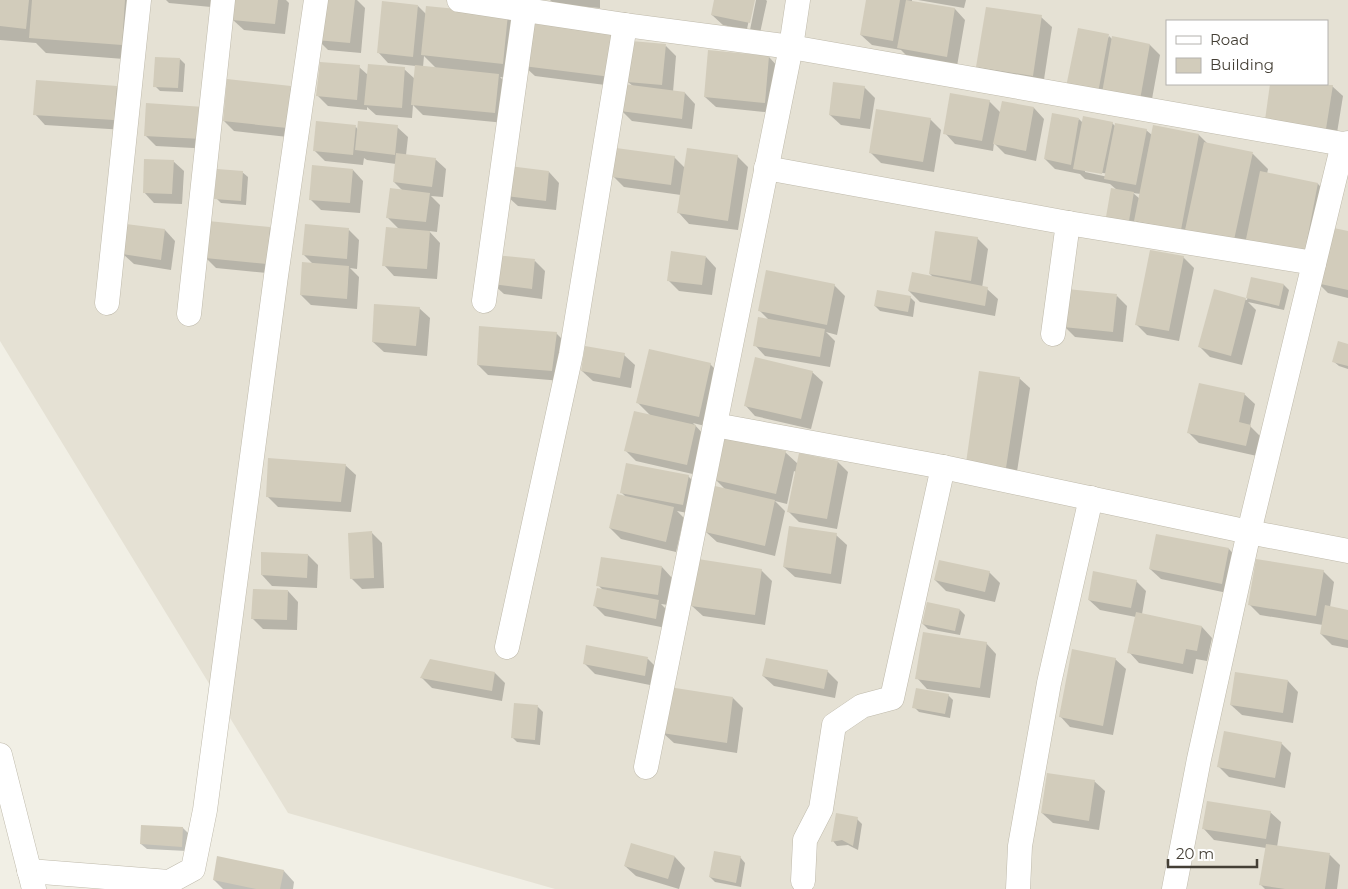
<svg xmlns="http://www.w3.org/2000/svg" width="1348" height="889" viewBox="0 0 1348 889" font-family="Montserrat,sans-serif">
<style>
.residential{fill:#e5e1d4;fill-rule:evenodd}
.shadow{fill:#0003;fill-rule:evenodd}
.building{fill:#d2ccbb}
.lines{fill:none;stroke-linecap:round;stroke-linejoin:round}
.minor-casing{stroke:#bfbaab;stroke-width:25}
.minor{stroke:#fff;stroke-width:24}
</style>
<rect width="100%" height="100%" fill="#f1efe5"/>
<!-- residential -->
<path class="residential" d="M0 0H1348V889H555L288 813 0 341ZM1167 21H1327V84H1167Z"/>
<!-- shadow -->
<g class="shadow">
<polygon points="0,0 142,0 137,60 46,53 36,43 0,40"/>
<polygon points="166,0 212,0 211,7 169,3"/>
<polygon points="235,0 286,0 289,3 285,34 244,30 233,20"/>
<polygon points="321,0 357,0 365,8 361,53 328,50 317,39"/>
<polygon points="550,0 600,0 600,8 554,4"/>
<polygon points="715,0 753,0 747,29 750,30 756,0 766,0 767,1 760,33 723,25 712,15"/>
<polygon points="867,0 912,0 912,2 955,9 965,20 957,66 909,58 901,50 872,45 861,35"/>
<polygon points="918,0 966,0 964,8"/>
<path d="M418 6 427 15 507 16 523 31 518 79 500 77 509 86 505 123 423 115 413 105 412 118 376 115 367 107V110L328 106 318 96 359 67 368 75 404 69 415 79 416 66 388 63 378 52ZM424 56 437 69 423 67Z"/>
<polygon points="1041,17 1052,27 1043,86 988,78 978,67"/>
<polygon points="529,25 621,87 535,76 524,66"/>
<polygon points="1109,36 1113,40 1114,38 1150,45 1160,55 1150,110 1078,97"/>
<polygon points="666,46 676,56 673,92 685,93 695,104 692,129 632,121 621,110 633,86 628,82"/>
<polygon points="769,57 779,68 775,113 716,107 705,97"/>
<polygon points="180,59 185,64 183,92 160,91 155,86"/>
<polygon points="1272,84 1318,84 1332,86 1343,96 1336,139 1266,119"/>
<polygon points="116,87 127,98 125,130 45,125 35,114"/>
<polygon points="864,87 875,98 870,129 841,125 830,115"/>
<polygon points="290,88 301,98 297,138 234,131 224,121"/>
<polygon points="989,101 1001,113 1003,102 1034,108 1044,119 1036,161 1005,154 994,143 993,151 955,144 945,133"/>
<polygon points="147,105 212,149 156,146 145,135"/>
<polygon points="930,119 941,130 934,172 881,163 870,152"/>
<path d="M1079 119 1083 123H1112L1116 127 1146 130 1152 135H1199L1208 144 1253 154 1268 169 1267 174 1318 184 1333 200 1327 234 1348 233V298L1328 293 1317 282 1320 271 1151 236 1135 220 1134 226 1113 222 1108 217 1117 190 1110 184 1085 179 1080 174 1055 169 1045 159ZM1085 170 1109 174 1108 177 1085 172ZM1133 193 1141 194 1140 199Z"/>
<polygon points="356,127 358,130 397,127 408,137 406,155 435,159 446,169 443,197 431,196 440,205 437,232 429,231 440,243 437,279 394,276 384,265 400,230 388,218 403,191 394,182 396,164 367,160 364,158 363,165 325,161 314,150"/>
<polygon points="737,156 748,167 738,230 689,224 679,213 681,195 624,187 613,176 674,157 685,168"/>
<polygon points="173,161 184,171 182,204 154,203 144,192"/>
<polygon points="353,170 363,181 360,213 321,210 310,199"/>
<polygon points="242,172 248,177 246,205 221,203 216,198"/>
<polygon points="549,172 559,183 556,210 518,206 507,196"/>
<polygon points="128,225 165,230 175,241 171,270 134,264 123,254"/>
<polygon points="270,228 280,239 277,274 216,268 206,258"/>
<polygon points="349,230 359,240 357,269 350,268 359,277 357,309 311,305 301,295 313,264 304,255"/>
<polygon points="977,238 988,249 982,288 987,289 998,299 995,316 920,302 909,291 934,278 930,274"/>
<polygon points="706,257 716,268 712,295 679,291 668,280"/>
<polygon points="1183,257 1194,268 1179,341 1147,335 1136,324"/>
<polygon points="535,261 545,271 542,299 504,294 493,284"/>
<polygon points="1252,278 1284,285 1289,290 1284,310 1248,302 1256,310 1242,365 1210,357 1200,347 1215,291 1247,300"/>
<polygon points="834,285 845,296 837,335 826,332 835,341 830,367 765,356 755,345 769,320 759,310"/>
<polygon points="1117,296 1127,306 1123,342 1075,337 1064,326"/>
<polygon points="910,297 915,302 913,317 880,311 875,306"/>
<polygon points="419,308 430,318 427,356 384,352 373,342"/>
<polygon points="556,333 567,344 562,381 488,375 478,365"/>
<polygon points="1348,345 1348,369 1339,366 1333,361"/>
<polygon points="624,355 635,365 631,388 593,381 582,371"/>
<polygon points="710,364 721,375 709,427 693,423 706,437 697,475 636,461 626,451 651,416 638,403"/>
<polygon points="812,372 823,382 811,429 755,416 745,405"/>
<polygon points="1019,378 1030,388 1016,478 978,473"/>
<polygon points="1244,394 1255,404 1250,426 1261,437 1257,456 1199,443 1189,433"/>
<polygon points="785,452 798,464 838,462 848,472 837,529 799,522 788,511 796,472 794,471 787,504 775,501 785,511 775,556 717,542 706,532 726,490 716,480"/>
<polygon points="345,465 356,475 351,512 278,507 267,496"/>
<polygon points="688,476 699,487 693,514 677,511 684,518 676,552 621,539 610,528 626,497 622,493"/>
<polygon points="372,533 382,543 384,588 362,589 351,578"/>
<polygon points="836,535 847,545 841,584 795,577 784,567"/>
<polygon points="1229,549 1239,560 1232,594 1161,579 1150,569"/>
<polygon points="308,555 318,565 317,588 272,586 262,575"/>
<polygon points="662,567 672,578 668,605 661,604 669,612 666,628 605,616 595,606 603,590 598,585"/>
<polygon points="761,570 772,581 765,625 703,616 692,606"/>
<polygon points="1323,571 1334,582 1330,607 1348,611 1348,648 1332,645 1321,634 1323,625 1260,615 1250,605"/>
<polygon points="989,572 1000,583 995,602 946,591 935,580"/>
<polygon points="1136,581 1146,591 1142,614 1202,627 1212,638 1207,661 1196,659 1193,674 1139,663 1129,652 1136,617 1100,610 1089,600"/>
<polygon points="288,591 298,602 297,630 263,629 252,618"/>
<polygon points="960,610 965,615 960,635 928,629 923,624"/>
<polygon points="986,643 996,654 990,698 927,689 917,678"/>
<polygon points="648,659 658,669 655,686 595,674 584,663"/>
<polygon points="1115,659 1126,669 1113,735 1070,727 1060,716"/>
<polygon points="827,671 838,682 835,698 774,686 763,676"/>
<polygon points="495,673 505,683 502,701 432,688 422,678"/>
<polygon points="1288,681 1298,692 1293,723 1242,715 1231,705"/>
<polygon points="948,695 953,700 950,718 919,712 914,707"/>
<polygon points="733,698 743,708 737,753 674,743 663,733"/>
<polygon points="515,705 538,707 543,712 540,745 517,742 512,737"/>
<polygon points="1281,743 1291,753 1285,788 1229,777 1219,767"/>
<polygon points="1094,781 1105,791 1099,830 1053,823 1042,813"/>
<polygon points="1270,812 1281,822 1277,847 1330,855 1340,865 1337,889 1265,889 1261,885 1266,848 1214,840 1204,829"/>
<polygon points="857,819 862,824 858,850 848,845 837,846 833,841"/>
<polygon points="183,828 188,833 187,851 147,849 141,844"/>
<polygon points="632,845 675,857 685,868 679,889 636,876 625,866"/>
<polygon points="740,857 745,863 741,887 715,882 710,877"/>
<polygon points="284,871 294,882 293,889 223,889 214,880"/>
</g>
<!-- building -->
<g class="building">
<polygon points="0,0 29,0 26,29 0,26"/>
<polygon points="32,0 125,0 122,45 29,38"/>
<polygon points="234,0 278,0 275,24 232,20"/>
<polygon points="320,0 355,0 350,43 316,40"/>
<polygon points="714,0 755,0 750,23 711,15"/>
<polygon points="866,0 900,0 893,41 860,35"/>
<polygon points="906,0 955,8 947,57 897,48"/>
<polygon points="382,1 418,5 413,57 377,53"/>
<polygon points="426,6 508,14 503,64 421,55"/>
<polygon points="986,7 1042,15 1033,76 976,67"/>
<polygon points="528,23 616,34 611,77 523,66"/>
<polygon points="1078,28 1109,34 1098,93 1066,87"/>
<polygon points="1112,36 1150,44 1140,100 1102,93"/>
<polygon points="631,41 666,44 662,85 627,82"/>
<polygon points="708,50 769,56 765,103 704,97"/>
<polygon points="155,57 180,58 178,88 153,87"/>
<polygon points="320,62 360,65 357,100 316,96"/>
<polygon points="368,64 405,67 402,108 364,105"/>
<polygon points="415,65 499,74 495,113 411,105"/>
<polygon points="227,79 291,86 287,128 223,121"/>
<polygon points="36,80 117,86 114,120 33,115"/>
<polygon points="833,82 865,86 860,119 829,115"/>
<polygon points="623,84 685,92 682,119 620,111"/>
<polygon points="1270,84 1333,85 1326,129 1265,120"/>
<polygon points="950,93 990,100 982,141 943,134"/>
<polygon points="1002,101 1034,107 1026,151 993,144"/>
<polygon points="146,103 204,107 202,139 144,136"/>
<polygon points="876,109 931,118 923,162 869,153"/>
<polygon points="1052,113 1079,118 1071,165 1044,159"/>
<polygon points="1083,116 1113,122 1102,174 1073,169"/>
<polygon points="316,121 356,125 353,155 313,151"/>
<polygon points="358,121 398,125 395,155 355,150"/>
<polygon points="1115,123 1147,129 1136,185 1104,179"/>
<polygon points="1153,125 1199,134 1181,230 1134,221"/>
<polygon points="1204,142 1253,152 1234,240 1185,230"/>
<polygon points="616,148 675,156 671,185 612,177"/>
<polygon points="687,148 738,155 728,221 677,213"/>
<polygon points="396,153 436,158 432,187 393,182"/>
<polygon points="144,159 174,160 172,194 143,193"/>
<polygon points="312,165 353,169 350,203 309,200"/>
<polygon points="509,166 549,171 546,201 506,196"/>
<polygon points="217,169 243,171 241,201 214,199"/>
<polygon points="1260,171 1318,183 1304,256 1245,244"/>
<polygon points="390,188 430,193 426,222 386,218"/>
<polygon points="1111,188 1134,192 1129,221 1106,217"/>
<polygon points="208,221 270,227 267,264 205,258"/>
<polygon points="126,224 165,229 161,260 122,254"/>
<polygon points="305,224 349,228 347,259 302,255"/>
<polygon points="386,227 430,231 427,269 382,266"/>
<polygon points="1329,227 1348,231 1348,290 1316,283"/>
<polygon points="935,231 978,237 971,281 929,274"/>
<polygon points="1150,250 1184,256 1169,331 1135,325"/>
<polygon points="671,251 706,256 702,285 667,281"/>
<polygon points="495,255 535,259 532,289 492,284"/>
<polygon points="302,262 349,266 347,299 300,295"/>
<polygon points="766,270 835,284 827,325 758,311"/>
<polygon points="912,272 988,287 985,306 908,291"/>
<polygon points="1251,277 1284,284 1279,306 1246,298"/>
<polygon points="1067,289 1117,294 1113,332 1063,327"/>
<polygon points="1214,289 1246,298 1231,356 1198,347"/>
<polygon points="877,290 911,296 908,312 874,306"/>
<polygon points="374,304 420,307 416,346 372,342"/>
<polygon points="758,317 825,329 820,357 753,346"/>
<polygon points="479,326 557,332 552,371 477,365"/>
<polygon points="1338,341 1348,344 1348,366 1332,362"/>
<polygon points="585,346 625,353 620,378 581,371"/>
<polygon points="649,349 711,363 699,417 636,403"/>
<polygon points="755,357 813,371 801,419 744,406"/>
<polygon points="979,371 1020,377 1006,468 966,463"/>
<polygon points="1199,383 1245,393 1239,422 1251,425 1246,446 1187,433"/>
<polygon points="634,411 696,425 687,465 624,451"/>
<polygon points="725,437 786,451 776,494 715,480"/>
<polygon points="799,453 838,461 827,519 787,512"/>
<polygon points="268,458 346,464 341,502 266,497"/>
<polygon points="626,463 689,475 683,505 620,493"/>
<polygon points="715,486 775,500 765,546 705,532"/>
<polygon points="617,494 674,507 666,542 609,528"/>
<polygon points="789,526 837,533 831,574 783,567"/>
<polygon points="372,531 374,578 350,579 348,533"/>
<polygon points="1156,534 1229,548 1222,584 1149,569"/>
<polygon points="261,552 308,554 307,578 261,575"/>
<polygon points="601,557 662,566 658,595 596,586"/>
<polygon points="698,559 762,569 755,615 691,606"/>
<polygon points="1256,559 1324,570 1316,616 1248,605"/>
<polygon points="939,560 990,571 985,592 934,580"/>
<polygon points="1093,571 1137,580 1131,608 1088,600"/>
<polygon points="597,588 659,600 656,619 593,606"/>
<polygon points="253,589 288,590 287,620 251,619"/>
<polygon points="927,602 960,609 955,631 922,624"/>
<polygon points="1325,605 1348,610 1348,640 1320,634"/>
<polygon points="1136,612 1202,626 1197,651 1186,649 1183,664 1127,653"/>
<polygon points="923,632 987,642 980,688 915,679"/>
<polygon points="586,645 648,657 645,676 583,664"/>
<polygon points="1072,649 1116,658 1103,726 1059,717"/>
<polygon points="766,658 828,670 824,689 762,676"/>
<polygon points="430,659 495,672 492,691 420,678"/>
<polygon points="1235,672 1288,680 1283,713 1230,705"/>
<polygon points="669,687 733,697 727,743 662,733"/>
<polygon points="916,688 949,694 945,714 912,708"/>
<polygon points="514,703 538,705 535,740 511,738"/>
<polygon points="1224,731 1282,742 1275,778 1217,767"/>
<polygon points="1047,773 1095,780 1089,821 1041,813"/>
<polygon points="1207,801 1271,811 1266,839 1202,829"/>
<polygon points="836,813 858,817 853,846 842,840 831,842"/>
<polygon points="141,825 183,827 182,847 140,844"/>
<polygon points="631,843 675,856 668,879 624,866"/>
<polygon points="1266,844 1330,853 1325,889 1285,889 1259,885"/>
<polygon points="714,851 741,856 736,883 709,877"/>
<polygon points="217,856 284,870 280,889 256,889 213,880"/>
</g>
<g class="lines">
<defs>
<g id="minor">
<polyline points="459,0 625,25 791,47 1343,144 1348,143"/>
<polyline points="766,168 1068,223 1314,263"/>
<polyline points="484,301 526,0"/>
<polyline points="107,303 139,0"/>
<polyline points="189,314 223,0"/>
<polyline points="1053,334 1068,223"/>
<polyline points="715,425 943,467 1249,532 1348,551"/>
<polyline points="507,647 571,354 625,25"/>
<polyline points="0,755 34,889"/>
<polyline points="646,767 791,47 798,0"/>
<polyline points="29,871 169,882 193,869 205,810 276,276 316,0"/>
<polyline points="803,881 805,840 821,809 834,725 862,706 892,698 943,467"/>
<polyline points="1018,889 1020,846 1049,683 1091,498"/>
<polyline points="1174,889 1199,759 1249,532 1343,144"/>
</g>
</defs>
<!-- minor casing -->
<use href="#minor" class="minor-casing"/>
<!-- minor -->
<use href="#minor" class="minor"/>
</g>
<!-- legend -->
<rect x="1166" y="20" width="162" height="65" fill="#ffffff" stroke="#b4b2ae"/>
<rect x="1176" y="36" width="25" height="8" fill="#ffffff" stroke="#b4b2ae"/>
<text x="1210" y="45" font-size="15" fill="#443f35">Road</text>
<rect x="1176" y="58" width="25" height="15" fill="#d2ccbb" stroke="#b4b2ae"/>
<text x="1210" y="70" font-size="15" fill="#443f35">Building</text>
<!-- scale -->
<path d="M1168 859v8h89v-8" fill="none" stroke="#443f35" stroke-width="2.5"/>
<text x="1176" y="859" font-size="15" fill="#443f35" stroke="#ffffff" stroke-width="4" paint-order="stroke">20 m</text>
</svg>
